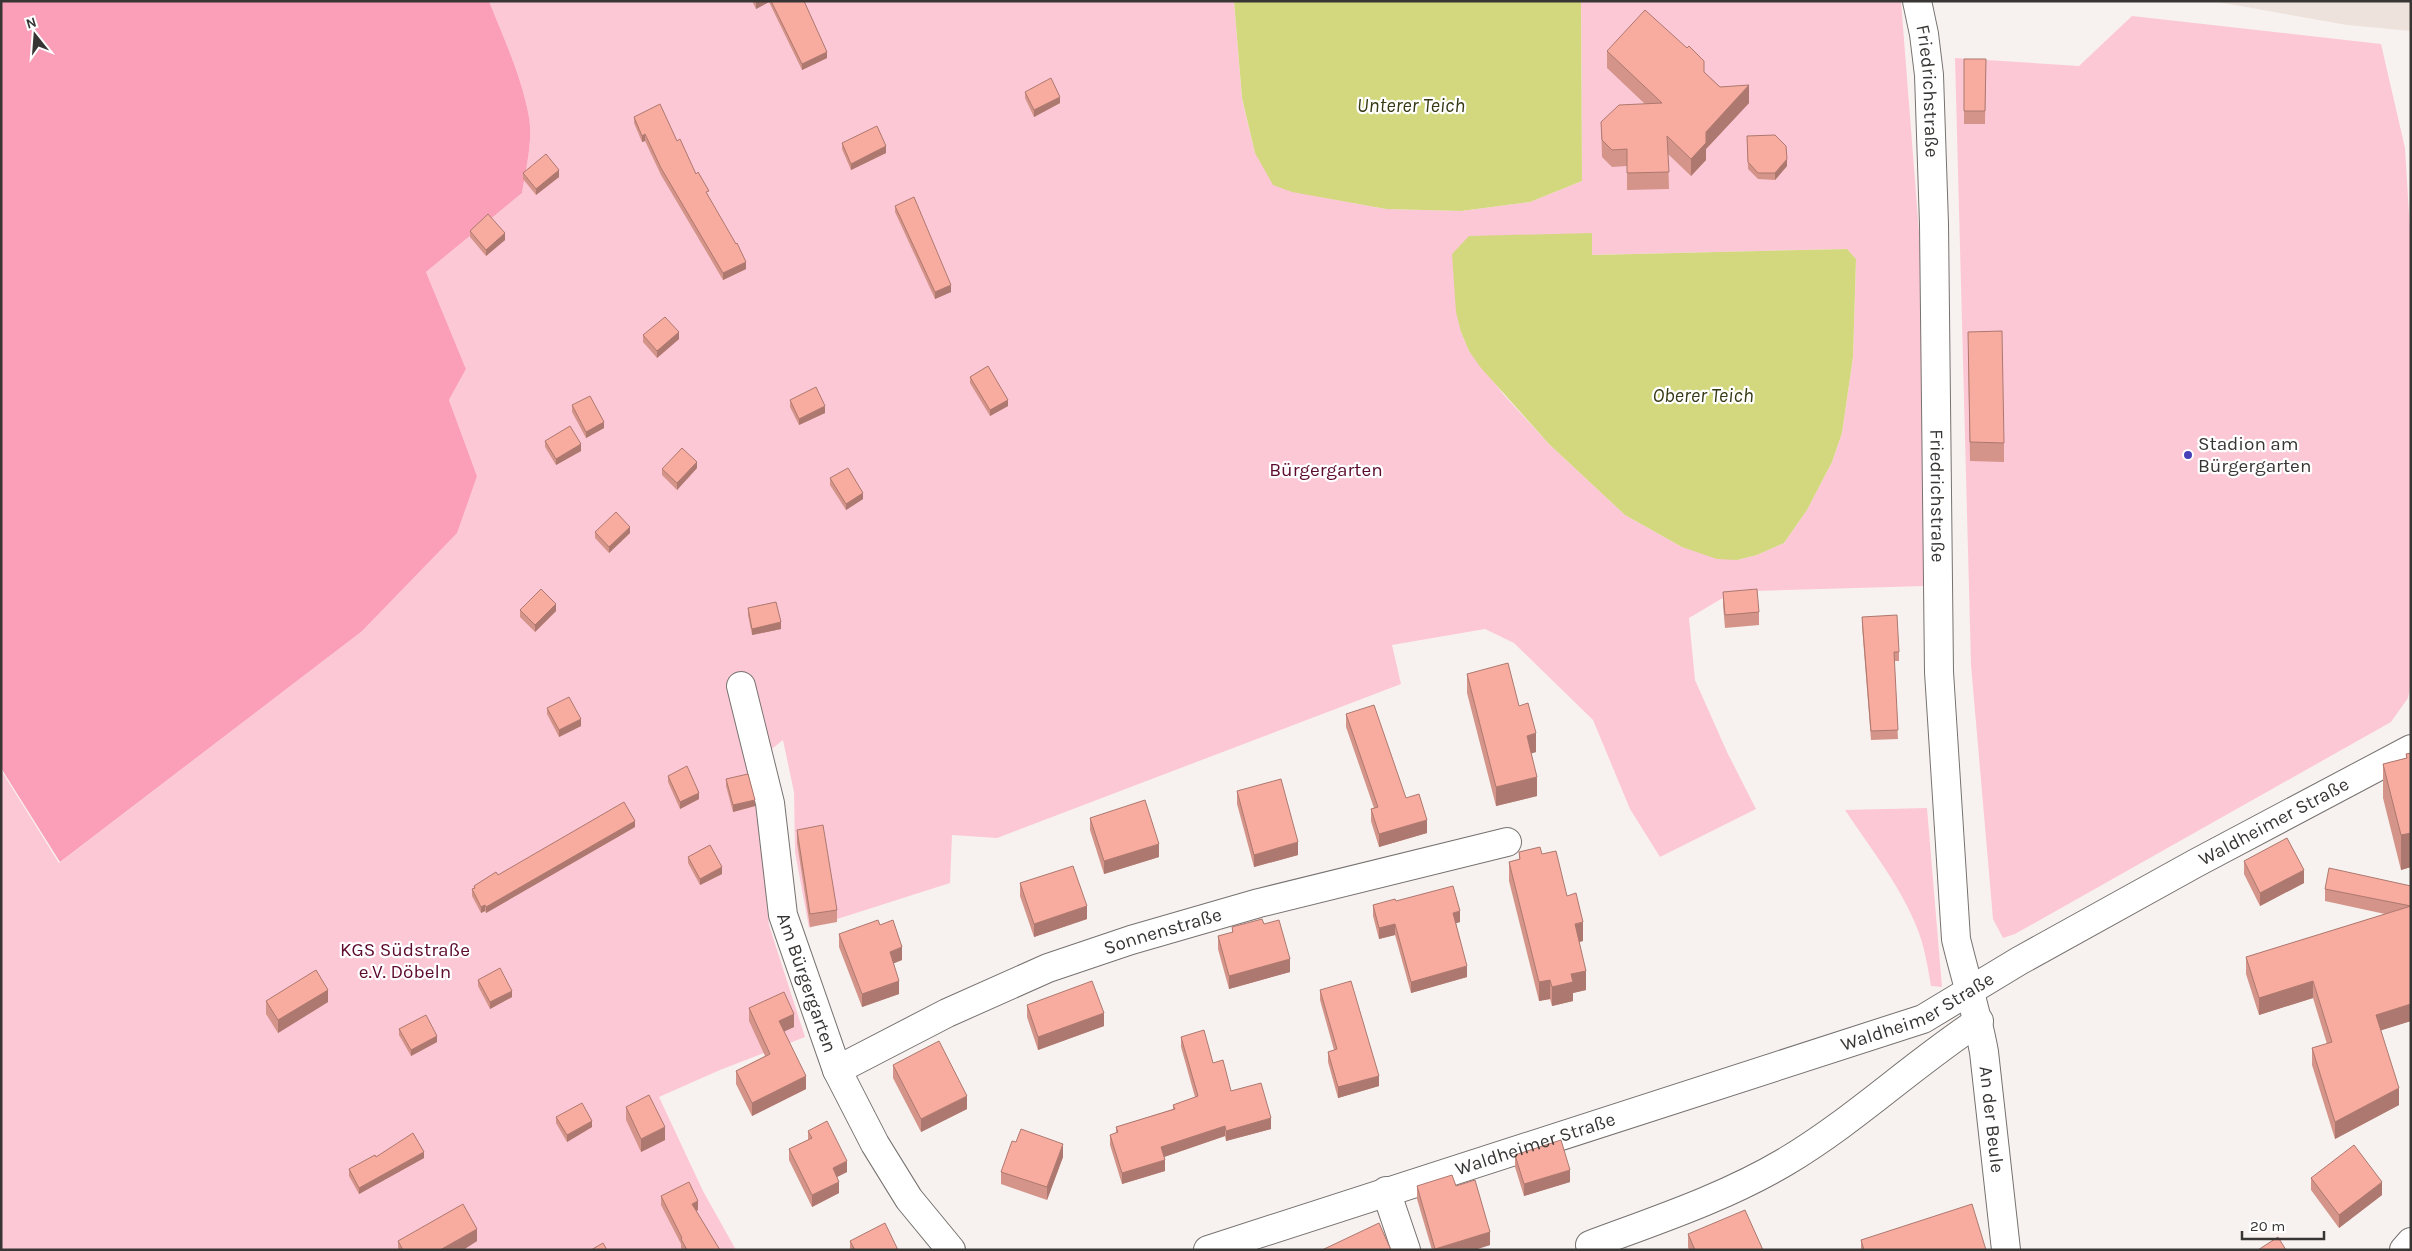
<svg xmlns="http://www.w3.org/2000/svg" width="2412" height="1251" viewBox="0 0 2412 1251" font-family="Karla,sans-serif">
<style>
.built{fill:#eee3dc}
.green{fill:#fdc8d6;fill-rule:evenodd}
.forest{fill:#fb9fb9}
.water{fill:#d3d87e}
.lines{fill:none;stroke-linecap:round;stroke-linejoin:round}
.street-casing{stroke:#76726f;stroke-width:30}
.street{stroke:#fff;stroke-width:28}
.wall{fill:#d49489}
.shaded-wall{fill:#ad786f}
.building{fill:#f7ac9f;stroke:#ad786f}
.poi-dot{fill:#473fb5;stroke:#fff;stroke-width:2}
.labels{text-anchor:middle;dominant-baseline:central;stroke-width:4.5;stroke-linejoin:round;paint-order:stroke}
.street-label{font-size:19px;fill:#383635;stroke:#fff}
.poi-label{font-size:19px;fill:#383635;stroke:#fff;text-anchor:start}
.park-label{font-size:19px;fill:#5c0a2d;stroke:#fff}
.water-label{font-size:20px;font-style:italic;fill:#373913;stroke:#fff}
</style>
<rect width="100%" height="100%" fill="#f7f2ef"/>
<!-- built -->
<polygon class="built" points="2212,1 2411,1 2411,31 2347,25"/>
<!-- green -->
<g class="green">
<path d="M489 1H1234L1242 99 1255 153 1321 197 1386 209 1461 211 1530 202 1582 181 1581 1H1901L1923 283 1925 586 1755 591 1721 599 1689 618 1695 680 1727 752 1756 809 1660 857 1630 809 1593 720 1514 643 1485 629 1392 645 1401 684 997 838 952 835 950 883 809 928 795 852 794 792 783 740 753 764 769 925 805 1037 720 1070 659 1097 703 1191 736 1250H1V770L59 863 361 632 477 476 449 400 466 369 426 272 522 193C526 169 533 141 529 117 522 77 504 39 489 1ZM1592 233 1591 255 1846 249 1856 259 1853 357 1842 433 1832 462 1807 510 1784 543 1757 555 1737 560 1682 547 1625 515 1549 444 1504 395 1469 351 1461 332Z"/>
<polygon points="2132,16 2381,44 2405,148 2411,246 2411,681 2408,698 2391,722 2015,934 2003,938 1993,919 1971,665 1955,58 2079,66"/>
<path d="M1927 808 1942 987 1931 986C1928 968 1925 950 1919 933 1903 889 1871 849 1845 810Z"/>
</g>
<!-- forest -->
<path class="forest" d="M1 1H489C504 39 522 77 529 117 533 141 526 169 522 193L426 272 466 369 449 400 477 476 457 533 361 632 60 862 1 768Z"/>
<!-- water -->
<g class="water">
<polygon points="1234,1 1581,1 1582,181 1530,202 1461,211 1386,209 1292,192 1273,185 1255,153 1242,98"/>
<polygon points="1592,233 1592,255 1847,249 1856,259 1853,357 1842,433 1832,462 1807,510 1784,543 1757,555 1737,560 1717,559 1682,547 1625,515 1549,444 1481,368 1469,351 1461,332 1456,312 1452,254 1469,236"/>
</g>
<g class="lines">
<defs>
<g id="street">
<path id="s1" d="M1917 1 1924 34 1929 75 1934 224 1939 672 1956 939C1965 977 1977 1013 1984 1052L2006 1250"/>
<path id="s2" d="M741 686 770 803 783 915 837 1070 875 1144 909 1199 951 1250"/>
<path id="s3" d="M837 1070 947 1013 1048 968 1131 940 1259 903 1507 842"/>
<polyline points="1386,1191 1406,1250"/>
<path d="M1590 1245C1657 1220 1724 1198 1785 1162 1854 1121 1912 1065 1979 1021"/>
<path id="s4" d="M1208 1250 1923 1019 2019 961 2196 863 2411 749"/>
<polyline points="2404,1250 2411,1242"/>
</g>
</defs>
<!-- street casing -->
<use href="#street" class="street-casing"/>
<!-- street -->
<use href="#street" class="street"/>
</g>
<!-- wall -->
<g class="wall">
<polygon points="752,1 804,1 827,58 802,70 769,2 756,9"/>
<polygon points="1607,51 1704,72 1720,87 1749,103 1706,149 1706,160 1691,176 1668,154 1669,189 1627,190 1627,166 1612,167 1602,157 1601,122 1645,104 1607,68"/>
<polygon points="1964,59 1986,59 1985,124 1964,124"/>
<polygon points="1025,92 1060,103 1034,117 1025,98"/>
<polygon points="634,117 677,141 709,197 746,269 723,280 661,175 645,141 642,142 634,123"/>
<polygon points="1747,136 1787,166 1775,180 1758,179 1748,169"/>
<polygon points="842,143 886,153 851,170 842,149"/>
<polygon points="523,173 559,177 536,195 523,179"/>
<polygon points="895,206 951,292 935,299 895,212"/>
<polygon points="470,231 505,240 486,256 470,237"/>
<polygon points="643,335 679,339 657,358 643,342"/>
<polygon points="1968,351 2004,443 2004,462 1970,461"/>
<polygon points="970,377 1008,406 990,416 970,383"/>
<polygon points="790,400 825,413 799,425 790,407"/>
<polygon points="572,405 604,428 586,438 572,412"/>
<polygon points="545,441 581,451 556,465 545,447"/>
<polygon points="697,468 677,490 662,475 662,469"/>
<polygon points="830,478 863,499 846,510 830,485"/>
<polygon points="595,532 630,533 609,553 595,538"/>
<polygon points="1723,592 1759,612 1759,625 1725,628 1723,605"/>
<polygon points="748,608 781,629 752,635 748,615"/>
<polygon points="520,610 556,611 535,632 520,617"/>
<polygon points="1862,617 1899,652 1899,661 1894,661 1898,739 1871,740 1862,626"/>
<polygon points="1467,674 1519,706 1536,752 1531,753 1537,796 1496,806 1467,693"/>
<polygon points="547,708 581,726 559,737 547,714"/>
<polygon points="1346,714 1427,833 1379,847 1371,821 1371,809 1374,808 1346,727"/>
<polygon points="2411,753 2411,867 2401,870 2383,798 2383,764 2406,758 2406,754"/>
<polygon points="668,776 699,799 680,809 668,782"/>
<polygon points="726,779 755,806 733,812 726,786"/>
<polygon points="1237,791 1298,855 1254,867 1237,804"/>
<polygon points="1090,818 1159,857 1104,874 1090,830"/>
<polygon points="635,827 486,913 485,911 481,913 472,896 472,889 474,888 474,886 498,875"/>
<polygon points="797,830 837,910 837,922 810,927 797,843"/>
<polygon points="1519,852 1542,854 1567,896 1583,941 1579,942 1586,990 1573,993 1573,1001 1552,1006 1550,999 1539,1001 1509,881 1509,862 1519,860"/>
<polygon points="688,857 722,874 700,885 688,863"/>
<polygon points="2244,861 2304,883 2260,906 2244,874"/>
<polygon points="1020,883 1087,919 1034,937 1020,896"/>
<polygon points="2411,886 2411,1021 2381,1030 2399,1105 2335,1139 2312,1065 2312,1048 2327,1044 2313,998 2259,1015 2246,974 2246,957 2385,914 2325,901 2325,889"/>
<polygon points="1396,901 1460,922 1456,923 1467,977 1411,993 1395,935 1379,939 1373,916 1373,905"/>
<polygon points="1264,924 1290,972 1229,989 1218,949 1218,936 1232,933 1232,927"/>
<polygon points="880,925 902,960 893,963 899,994 862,1007 839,947 839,934"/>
<polygon points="478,980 512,997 490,1009 478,986"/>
<polygon points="1320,990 1379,1086 1338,1098 1328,1062 1328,1052 1334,1050 1320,1000"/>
<polygon points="266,1001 328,1002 278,1033 266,1014"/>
<polygon points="1027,1005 1104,1026 1038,1050 1027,1017"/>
<polygon points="749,1008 794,1027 784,1031 806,1089 752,1116 736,1084 736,1071 765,1056 749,1021"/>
<polygon points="399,1029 437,1042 411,1056 399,1035"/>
<polygon points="1181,1037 1213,1063 1231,1091 1271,1129 1226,1141 1225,1136 1164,1157 1165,1171 1122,1184 1110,1145 1110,1135 1116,1133 1116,1127 1173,1109 1173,1105 1195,1097 1181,1047"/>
<polygon points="893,1065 967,1109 921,1132 893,1078"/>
<polygon points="626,1107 665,1140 641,1152 626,1120"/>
<polygon points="556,1117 592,1127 567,1142 556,1123"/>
<polygon points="808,1131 847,1172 837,1177 839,1193 812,1207 789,1160 789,1149 808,1140"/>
<polygon points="1515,1155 1570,1182 1524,1196 1515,1167"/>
<polygon points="376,1157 424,1158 359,1194 349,1176 349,1169"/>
<polygon points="1063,1157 1047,1200 1001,1184 1001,1172"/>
<polygon points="2311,1178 2382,1195 2339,1228 2311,1190"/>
<polygon points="1417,1186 1456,1186 1490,1245 1474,1250 1432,1250 1417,1199"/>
<polygon points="661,1196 698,1210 696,1211 720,1250 682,1250 681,1248 681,1244 661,1205"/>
<polygon points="1688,1234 1763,1250 1689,1250 1688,1247"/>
<polygon points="1861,1240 1986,1250 1861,1250"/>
<polygon points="398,1241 477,1241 463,1250 398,1250"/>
<polygon points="850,1241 898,1250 850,1250"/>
</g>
<!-- shaded-wall -->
<g class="shaded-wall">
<polygon points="758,1 769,1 769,2 756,9 756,2"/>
<polygon points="827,52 827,58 802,70 802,64"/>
<polygon points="1749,85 1749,103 1706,149 1706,160 1691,176 1691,159 1706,132"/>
<polygon points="1060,97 1060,103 1034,117 1034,110"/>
<polygon points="645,134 645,141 642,142 642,136"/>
<polygon points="886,146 886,153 851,170 851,164"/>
<polygon points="1787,159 1787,166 1775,180 1775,173"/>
<polygon points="559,170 559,177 536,195 536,189"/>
<polygon points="505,233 505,240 486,256 486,250"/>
<polygon points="746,262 746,269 723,280 723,273"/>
<polygon points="951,285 951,292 935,299 935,292"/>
<polygon points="679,332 679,339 657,358 657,351"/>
<polygon points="1008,400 1008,406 990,416 990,410"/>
<polygon points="825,406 825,413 799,425 799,419"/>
<polygon points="604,422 604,428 586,438 586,432"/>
<polygon points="581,444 581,451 556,465 556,459"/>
<polygon points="697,462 697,468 677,490 677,483"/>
<polygon points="863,493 863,499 846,510 846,504"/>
<polygon points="630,527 630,533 609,553 609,547"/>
<polygon points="556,604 556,611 535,632 535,625"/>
<polygon points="781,622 781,629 752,635 752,629"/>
<polygon points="581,719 581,726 559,737 559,730"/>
<polygon points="1536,733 1536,752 1527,755 1527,736"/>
<polygon points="1537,777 1537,796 1496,806 1496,787"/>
<polygon points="699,793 699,799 680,809 680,802"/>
<polygon points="755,800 755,806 733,812 733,805"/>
<polygon points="1427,820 1427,833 1379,847 1379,834"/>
<polygon points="635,821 635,827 486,913 486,907"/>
<polygon points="2411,833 2411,867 2401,870 2401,835"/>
<polygon points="1298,842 1298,855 1254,867 1254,855"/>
<polygon points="1159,844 1159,857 1104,874 1104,861"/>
<polygon points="722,867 722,874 700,885 700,879"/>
<polygon points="2304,870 2304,883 2260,906 2260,893"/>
<polygon points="485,905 485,911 481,913 481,907"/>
<polygon points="1087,906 1087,919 1034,937 1034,924"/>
<polygon points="1460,911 1460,922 1453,924 1453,913"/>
<polygon points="1583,922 1583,941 1575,943 1575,924"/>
<polygon points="1395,924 1395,935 1379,939 1379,928"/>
<polygon points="902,947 902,960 890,965 890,952"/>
<polygon points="1290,959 1290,972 1229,989 1229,976"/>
<polygon points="1467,966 1467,977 1411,993 1411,982"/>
<polygon points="1586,971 1586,990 1573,993 1573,1001 1552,1006 1552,987 1571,974"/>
<polygon points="1550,980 1550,999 1539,1001 1539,982"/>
<polygon points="899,981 899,994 862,1007 862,994"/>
<polygon points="2313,981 2313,998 2259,1015 2259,998"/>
<polygon points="328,990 328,1002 278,1033 278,1020"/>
<polygon points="512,991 512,997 490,1009 490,1002"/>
<polygon points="2411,1004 2411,1021 2376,1032 2376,1015"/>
<polygon points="1104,1013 1104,1026 1038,1050 1038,1037"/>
<polygon points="794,1014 794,1027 779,1034 779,1021"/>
<polygon points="437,1036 437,1042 411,1056 411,1050"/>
<polygon points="806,1076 806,1089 752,1116 752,1103"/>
<polygon points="1379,1076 1379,1086 1338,1098 1338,1087"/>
<polygon points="2399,1088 2399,1105 2335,1139 2335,1122"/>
<polygon points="967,1096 967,1109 921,1132 921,1119"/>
<polygon points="1271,1118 1271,1129 1226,1141 1226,1131"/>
<polygon points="592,1121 592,1127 567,1142 567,1135"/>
<polygon points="1225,1126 1225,1136 1161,1158 1161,1147"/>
<polygon points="665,1127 665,1140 641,1152 641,1139"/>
<polygon points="1063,1144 1063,1157 1047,1200 1047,1187"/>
<polygon points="424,1152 424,1158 359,1194 359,1188"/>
<polygon points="1165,1160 1165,1171 1122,1184 1122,1173"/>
<polygon points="847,1161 847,1172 833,1179 833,1168"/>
<polygon points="1570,1170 1570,1182 1524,1196 1524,1184"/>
<polygon points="839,1182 839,1193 812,1207 812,1195"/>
<polygon points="2382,1182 2382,1195 2339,1228 2339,1215"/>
<polygon points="698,1201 698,1210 692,1213 692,1204"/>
<polygon points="477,1229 477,1241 463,1250 440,1250"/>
<polygon points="1490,1232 1490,1245 1474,1250 1435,1250 1435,1249"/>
</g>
<!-- building -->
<g class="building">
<polygon points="771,1 804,1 827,52 802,64"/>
<polygon points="1645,10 1687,48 1689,46 1704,61 1704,72 1720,87 1749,85 1706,132 1706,143 1691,159 1667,136 1669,172 1627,173 1627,149 1612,150 1602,140 1601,122 1619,105 1662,103 1607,51"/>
<polygon points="1964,59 1986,59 1985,111 1964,111"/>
<polygon points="1051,78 1060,97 1034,110 1025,92"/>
<polygon points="660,104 677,141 680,139 696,174 698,172 709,191 706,192 736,244 737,243 746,262 723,273 661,168 645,134 642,136 634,117"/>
<polygon points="877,126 886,146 851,164 842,143"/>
<polygon points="1775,135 1786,146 1787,159 1775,173 1758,173 1748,162 1747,136"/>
<polygon points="546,154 559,170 536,189 523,173"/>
<polygon points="914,197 951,285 935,292 895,206"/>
<polygon points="488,214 505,233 486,250 470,231"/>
<polygon points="665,317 679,332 657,351 643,335"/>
<polygon points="2002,331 2004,443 1970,442 1968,332"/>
<polygon points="988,366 1008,400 990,410 970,377"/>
<polygon points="816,387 825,406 799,419 790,400"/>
<polygon points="590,396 604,422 586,432 572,405"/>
<polygon points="570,426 581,444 556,459 545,441"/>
<polygon points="682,448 697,462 677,483 662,469"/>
<polygon points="848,468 863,493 846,504 830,478"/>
<polygon points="616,512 630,527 609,547 595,532"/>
<polygon points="541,589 556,604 535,625 520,610"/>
<polygon points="1757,589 1759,612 1725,615 1723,592"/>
<polygon points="776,602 781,622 752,629 748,608"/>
<polygon points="1897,615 1899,652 1894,652 1898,730 1871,731 1862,617"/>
<polygon points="1508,663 1519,706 1528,703 1536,733 1527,736 1537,777 1496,787 1467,674"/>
<polygon points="569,697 581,719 559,730 547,708"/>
<polygon points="1374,705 1406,798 1419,794 1427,820 1379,834 1371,809 1378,807 1346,714"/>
<polygon points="2411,753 2411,833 2401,835 2383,764 2407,758 2406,754"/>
<polygon points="687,766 699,793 680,802 668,776"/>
<polygon points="748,774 755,800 733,805 726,779"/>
<polygon points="1281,779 1298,842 1254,855 1237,791"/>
<polygon points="1145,800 1159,844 1104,861 1090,818"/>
<polygon points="624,802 635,821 486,907 485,905 481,907 472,889 475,888 474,886 496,872 498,875"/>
<polygon points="823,825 837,910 810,914 797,830"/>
<polygon points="2287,838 2304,870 2260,893 2244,861"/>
<polygon points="710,845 722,867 700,879 688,857"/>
<polygon points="1540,847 1542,854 1556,851 1567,896 1576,893 1583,922 1575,924 1586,971 1571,974 1573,982 1552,987 1550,980 1539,982 1509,862 1520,859 1519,852"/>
<polygon points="1073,866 1087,906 1034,924 1020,883"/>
<polygon points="2329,868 2411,886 2411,906 2325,889"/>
<polygon points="1453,886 1460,911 1453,913 1467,966 1411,982 1395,924 1379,928 1373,905 1395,899 1396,901"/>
<polygon points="2411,906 2411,1004 2376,1015 2399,1088 2335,1122 2312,1048 2332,1042 2313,981 2259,998 2246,957"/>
<polygon points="1262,919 1264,924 1279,920 1290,959 1229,976 1218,936 1233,932 1232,927"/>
<polygon points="878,920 880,925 893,920 902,947 890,952 899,981 862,994 839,934"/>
<polygon points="500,968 512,991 490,1002 478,980"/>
<polygon points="316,970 328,990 278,1020 266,1001"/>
<polygon points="1092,981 1104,1013 1038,1037 1027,1005"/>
<polygon points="1351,981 1379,1076 1338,1087 1328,1052 1337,1049 1320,990"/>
<polygon points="784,992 794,1014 779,1021 806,1076 752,1103 736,1071 770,1054 749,1008"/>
<polygon points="426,1015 437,1036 411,1050 399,1029"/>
<polygon points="1204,1030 1213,1063 1223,1060 1231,1091 1261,1083 1271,1118 1226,1131 1225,1126 1161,1147 1165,1160 1122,1173 1110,1135 1118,1132 1116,1127 1175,1109 1173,1105 1198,1096 1181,1037"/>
<polygon points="939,1041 967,1096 921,1119 893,1065"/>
<polygon points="649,1095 665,1127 641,1139 626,1107"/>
<polygon points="582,1103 592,1121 567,1135 556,1117"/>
<polygon points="827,1121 847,1161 833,1168 839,1182 812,1195 789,1149 812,1138 808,1131"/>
<polygon points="1021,1129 1063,1144 1047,1187 1001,1172 1012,1141 1016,1142"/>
<polygon points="413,1133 424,1152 359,1188 349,1169 375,1155 376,1157"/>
<polygon points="1561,1140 1570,1170 1524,1184 1515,1155"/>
<polygon points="2354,1145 2382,1182 2339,1215 2311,1178"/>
<polygon points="1452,1175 1456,1186 1475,1180 1490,1232 1435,1249 1417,1186"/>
<polygon points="689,1182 698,1201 692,1204 720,1250 687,1250 681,1239 682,1238 661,1196"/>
<polygon points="463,1204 477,1229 440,1250 403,1250 398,1241"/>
<polygon points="1972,1204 1986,1250 1864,1250 1861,1240"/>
<polygon points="1745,1210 1763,1250 1695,1250 1688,1234"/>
<polygon points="885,1223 898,1250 855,1250 850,1241"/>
<polygon points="1379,1223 1391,1250 1322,1250"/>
<polygon points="2278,1237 2286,1250 2258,1250"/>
<polygon points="603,1243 607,1250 591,1250"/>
</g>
<!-- markers -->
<circle class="poi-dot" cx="2188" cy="455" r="5"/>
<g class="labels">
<!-- street labels -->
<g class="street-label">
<text stroke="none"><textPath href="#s1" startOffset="91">Friedrichstraße</textPath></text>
<text stroke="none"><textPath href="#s1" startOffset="496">Friedrichstraße</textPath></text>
<text stroke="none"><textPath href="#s4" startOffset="1154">Waldheimer Straße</textPath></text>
<text stroke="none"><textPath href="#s3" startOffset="355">Sonnenstraße</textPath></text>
<text stroke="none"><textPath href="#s2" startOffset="305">Am Bürgergarten</textPath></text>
<text stroke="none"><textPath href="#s4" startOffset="749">Waldheimer Straße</textPath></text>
<text stroke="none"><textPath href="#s1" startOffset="1124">An der Beule</textPath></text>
<text stroke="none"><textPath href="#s4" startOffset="344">Waldheimer Straße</textPath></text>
</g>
<!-- poi labels -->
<g class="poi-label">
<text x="2198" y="444">Stadion am<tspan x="2198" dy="22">Bürgergarten</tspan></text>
</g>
<!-- park labels -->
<g class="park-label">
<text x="1326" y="470">Bürgergarten</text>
<text x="405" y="950">KGS Südstraße<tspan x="405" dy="22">e.V. Döbeln</tspan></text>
</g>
<!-- water labels -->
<g class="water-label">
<text x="1411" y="105">Unterer Teich</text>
<text x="1703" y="395">Oberer Teich</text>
</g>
</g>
<!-- border -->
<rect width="2412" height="1251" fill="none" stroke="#383635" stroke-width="5"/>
<!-- north arrow -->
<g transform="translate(35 35) rotate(343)" stroke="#ffffff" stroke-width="4" paint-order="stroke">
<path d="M0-4L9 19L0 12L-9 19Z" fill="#383635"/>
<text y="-8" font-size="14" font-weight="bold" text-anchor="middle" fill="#383635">N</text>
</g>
<!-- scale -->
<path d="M2242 1231v8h82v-8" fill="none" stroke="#383635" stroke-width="2.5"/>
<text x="2250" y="1231" font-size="15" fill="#383635" stroke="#ffffff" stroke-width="4" paint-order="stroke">20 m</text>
</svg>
